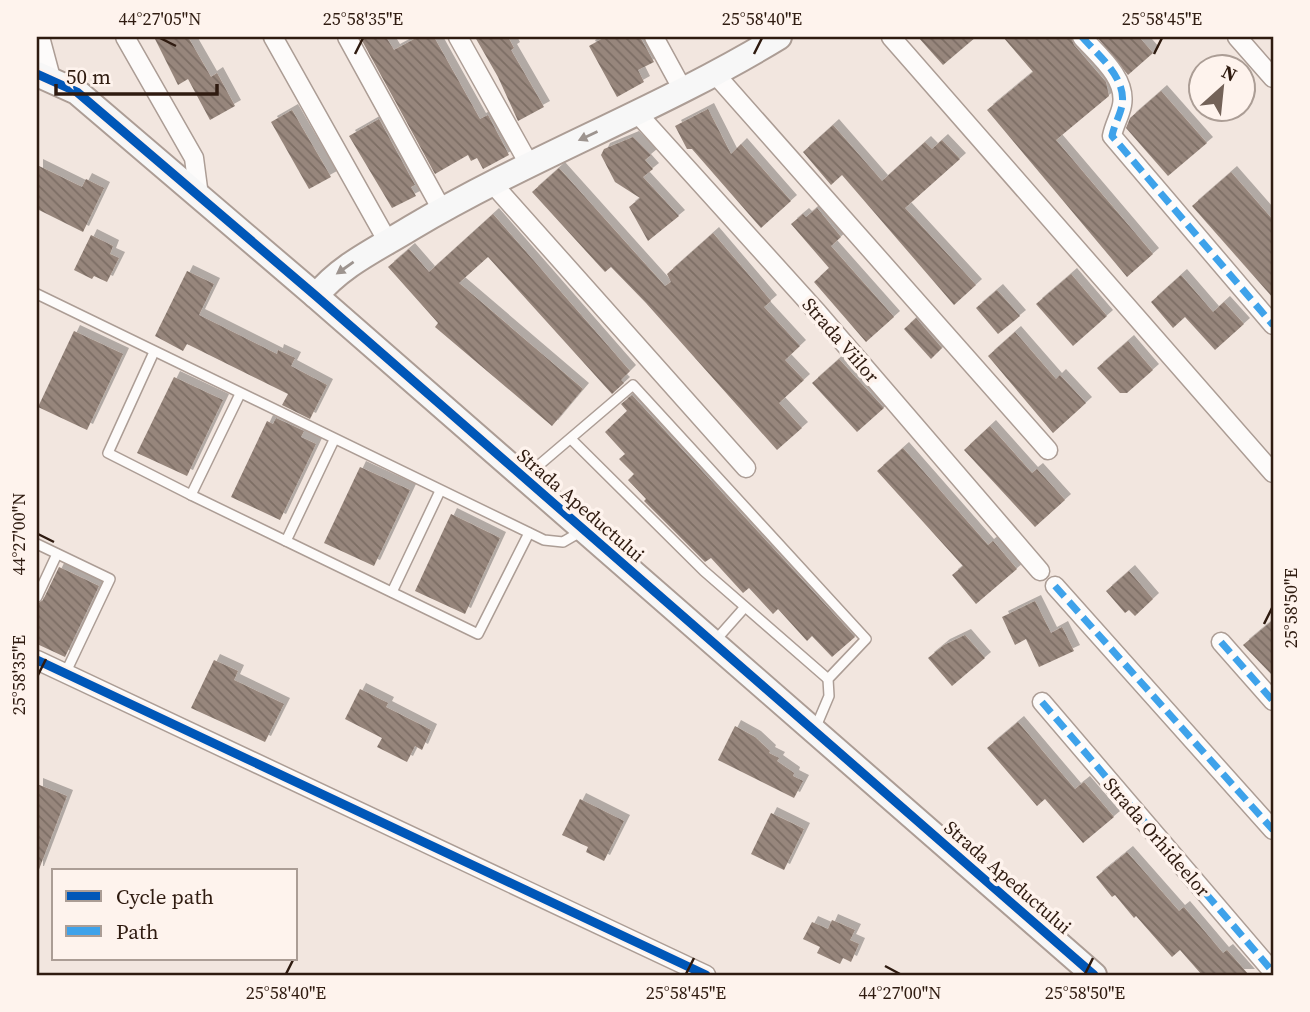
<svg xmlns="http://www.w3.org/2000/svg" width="1310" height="1012" viewBox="0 0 1310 1012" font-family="'Source Serif 4',serif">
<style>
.building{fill:url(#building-back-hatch);filter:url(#shadow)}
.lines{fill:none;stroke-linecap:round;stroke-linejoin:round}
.lane-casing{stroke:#ac9d95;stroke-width:12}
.street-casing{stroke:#ac9d95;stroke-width:21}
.secondary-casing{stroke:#ac9d95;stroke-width:28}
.lane{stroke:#fdfbfa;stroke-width:9}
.street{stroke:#fdfbfa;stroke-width:18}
.secondary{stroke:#f7f7f7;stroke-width:24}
.quiet{stroke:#3ea2ea;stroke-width:7;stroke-dasharray:14 7;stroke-linecap:butt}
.cycleway-casing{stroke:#fef3ed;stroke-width:13}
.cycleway{stroke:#0057b8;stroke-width:9}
.oneway{fill:#9d948f}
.ticks{fill:none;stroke:#2f1b10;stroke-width:2.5}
.labels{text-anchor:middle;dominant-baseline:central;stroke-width:7;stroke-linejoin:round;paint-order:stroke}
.street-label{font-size:19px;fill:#2f1b10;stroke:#fef3ed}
.neatline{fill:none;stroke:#2f1b10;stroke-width:2.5}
.ticks-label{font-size:18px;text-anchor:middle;fill:#2f1b10}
</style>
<defs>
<pattern id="building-back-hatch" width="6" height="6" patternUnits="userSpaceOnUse" patternTransform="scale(1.75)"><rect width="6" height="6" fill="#97867c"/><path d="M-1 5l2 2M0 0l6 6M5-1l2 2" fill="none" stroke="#7c6d64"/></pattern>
<filter id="shadow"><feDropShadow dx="6" dy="-6" stdDeviation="0" flood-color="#0004"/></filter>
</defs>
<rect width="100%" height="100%" fill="#f2e6df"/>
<!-- building -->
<g class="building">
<polygon points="154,37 188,37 211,77 217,73 235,106 210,120 188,79 178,85"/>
<polygon points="360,37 386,37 394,50 418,37 434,37 480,119 488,115 509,155 483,169 477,158 471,161 468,155 435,174"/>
<polygon points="475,37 508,37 514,48 511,50 544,107 518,121 498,77"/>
<polygon points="605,37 640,37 654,62 638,70 644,82 617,97 589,46"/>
<polygon points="918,37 976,37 943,65"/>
<polygon points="1003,37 1071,37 1074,45 1106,82 1109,96 1056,140 1153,254 1127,277 987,110 1033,72"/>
<polygon points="1097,37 1139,37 1153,53 1128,75"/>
<polygon points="1161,91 1207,143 1168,176 1126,128 1130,118"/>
<polygon points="708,109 731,154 741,144 791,201 761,228 692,149 687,149 675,126"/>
<polygon points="292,110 331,177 309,189 271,122"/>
<polygon points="379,119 415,185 411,187 416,196 392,208 349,136"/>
<polygon points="833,125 882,181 925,142 932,149 942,140 960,159 905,208 976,285 954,305 842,175 831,185 803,152"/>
<polygon points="633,137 651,155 645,160 653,169 643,177 679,216 648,241 629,207 640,198 615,182 601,155 604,149"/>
<polygon points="37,165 82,187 86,179 104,188 83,232 37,209"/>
<polygon points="559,168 665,286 671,282 667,274 713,233 771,301 764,307 800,346 785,360 804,380 779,403 802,428 777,450 646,303 611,267 605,272 532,192"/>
<polygon points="1231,172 1273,220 1273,298 1192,206"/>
<polygon points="817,208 841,237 831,246 894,317 866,342 814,282 829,268 791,224 803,214 806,217"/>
<polygon points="493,214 630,371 621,380 624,383 612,394 488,257 459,283 583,389 552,426 435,327 438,323 388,267 409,249 429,272"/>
<polygon points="91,235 113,246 110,254 119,258 107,282 94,276 92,279 74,270"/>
<polygon points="187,271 214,284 199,315 277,354 278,350 295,358 291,366 327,385 310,419 282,405 288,394 187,344 183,351 155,336"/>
<polygon points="1071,274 1107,316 1073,346 1036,304"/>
<polygon points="1181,275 1213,312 1224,302 1244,324 1215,350 1185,317 1173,328 1151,302"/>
<polygon points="997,290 1020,316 998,334 976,308"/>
<polygon points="916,318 942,348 931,359 904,329"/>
<polygon points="74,331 123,354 87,430 38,407"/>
<polygon points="1015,332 1056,379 1060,375 1086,403 1053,433 988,356"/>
<polygon points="1128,341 1153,370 1127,393 1120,393 1097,368"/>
<polygon points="839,359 884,408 857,432 812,383"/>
<polygon points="174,377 223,400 187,476 137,453"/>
<polygon points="632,395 855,637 832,657 812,636 807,641 778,609 773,614 749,588 743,593 711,558 705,562 644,501 646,499 628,480 634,474 619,459 625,454 605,432 627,411 621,404"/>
<polygon points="276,418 304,431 301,437 316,444 280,520 231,497 267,421 273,424"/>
<polygon points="990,426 1032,473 1037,469 1065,500 1035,527 964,450"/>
<polygon points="903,448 988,545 993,541 1017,569 976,604 952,575 963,566 877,471"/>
<polygon points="360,467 410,490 374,566 324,543"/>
<polygon points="451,514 500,538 465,614 415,591"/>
<polygon points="59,567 99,586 65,657 37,644 37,604 43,600"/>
<polygon points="1129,571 1153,599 1135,616 1129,610 1125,613 1106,591"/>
<polygon points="1035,601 1051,633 1062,627 1074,651 1039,667 1026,639 1015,645 1002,617"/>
<polygon points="1273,620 1273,676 1243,645"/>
<polygon points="965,635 985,658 952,686 928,658 944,645"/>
<polygon points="214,660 238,671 234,680 284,704 265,742 191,708"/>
<polygon points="360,689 388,703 386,707 431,730 422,750 415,746 407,762 377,747 382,738 345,719"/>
<polygon points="1018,722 1075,789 1084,782 1114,817 1083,843 1045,799 1037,806 987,748"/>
<polygon points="735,726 755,737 770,751 769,753 779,758 777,761 794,773 793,776 803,781 794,798 718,760"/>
<polygon points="37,784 67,796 38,872 37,872"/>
<polygon points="580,799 624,821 604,861 586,852 588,847 562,835"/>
<polygon points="771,813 804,829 784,870 751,854"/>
<polygon points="1127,852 1179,911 1184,907 1223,953 1227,950 1249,975 1202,975 1180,950 1172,957 1136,916 1134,918 1115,895 1112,897 1096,877"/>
<polygon points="832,920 855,930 850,940 859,944 851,962 843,958 840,964 817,953 820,947 803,939 812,922 828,929"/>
</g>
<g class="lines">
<defs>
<g id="lane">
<polyline points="37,294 544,540 563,542 582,531"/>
<polyline points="154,352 108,453 191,495 240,394"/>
<polyline points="571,439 704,571 828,679"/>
<polyline points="525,477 633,385 866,639 828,679 829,696 815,729"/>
<polyline points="191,495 286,541 334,440"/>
<polyline points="286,541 478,634 529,533"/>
<polyline points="37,544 110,579 65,674"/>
<polyline points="392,592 440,491"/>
<polyline points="37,597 57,554"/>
<polyline points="714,642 745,607"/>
</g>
<g id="street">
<polyline points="40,37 51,78"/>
<polyline points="125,37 194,158 199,196"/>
<polyline points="273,37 388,242"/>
<polyline points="347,37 442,210"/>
<polyline points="458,37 529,164"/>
<polyline points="654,37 684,92"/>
<polyline points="891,37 1273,473"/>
<path d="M1082 37C1098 55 1127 78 1122 105 1120 116 1114 125 1112 136L1273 325"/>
<polyline points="1237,37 1273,78"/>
<polyline points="716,75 1048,450"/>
<polyline points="637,113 818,313 1040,571"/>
<polyline points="492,183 746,468"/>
<polyline points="1055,586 1273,830"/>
<polyline points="1221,642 1273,701"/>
<polyline points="37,660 706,975"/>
<polyline points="1042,702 1273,972"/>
</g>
<g id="secondary">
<polyline points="37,74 77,92 316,296 1094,975"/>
<path d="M316 296C341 265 377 249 411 228 530 157 661 109 779 37"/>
</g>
</defs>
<!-- lane casing -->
<use href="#lane" class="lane-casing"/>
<!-- street casing -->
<use href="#street" class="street-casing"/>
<!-- secondary casing -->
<use href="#secondary" class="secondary-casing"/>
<!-- lane -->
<use href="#lane" class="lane"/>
<!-- street -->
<use href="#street" class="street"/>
<!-- secondary -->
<use href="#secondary" class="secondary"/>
<!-- quiet -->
<g class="quiet">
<path d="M1082 37C1098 55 1127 78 1122 105 1120 116 1114 125 1112 136L1273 325"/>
<polyline points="1055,586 1273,830"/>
<polyline points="1221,642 1273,701"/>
<polyline points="1042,702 1273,972"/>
</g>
<defs>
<g id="cycleway">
<polyline points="37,74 77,92 316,296 1094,975"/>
<polyline points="37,660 706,975"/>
</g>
</defs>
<!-- cycleway casing -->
<use href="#cycleway" class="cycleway-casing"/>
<!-- cycleway -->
<use href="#cycleway" class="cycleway"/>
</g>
<!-- one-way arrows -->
<defs><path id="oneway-solid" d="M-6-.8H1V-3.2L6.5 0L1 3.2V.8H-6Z" transform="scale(1.75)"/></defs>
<g class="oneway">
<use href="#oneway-solid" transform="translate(588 136) rotate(155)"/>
<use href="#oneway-solid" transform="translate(345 268) rotate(145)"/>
</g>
<!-- ticks -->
<path class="ticks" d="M160 38 176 46M355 54 363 38M754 54 762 38M1154 54 1162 38M38 534 54 542M1264 624 1272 608M38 675 46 659M885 966 900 974M286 974 294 958M686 974 694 958M1085 974 1093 958"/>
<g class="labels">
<!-- street labels -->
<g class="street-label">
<text transform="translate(841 340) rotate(49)">Strada Viilor</text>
<text transform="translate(581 505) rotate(41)">Strada Apeductului</text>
<text transform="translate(1157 837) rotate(49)">Strada Orhideelor</text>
<text transform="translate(1008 877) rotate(41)">Strada Apeductului</text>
</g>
</g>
<!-- border -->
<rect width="1310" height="1012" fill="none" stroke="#fef3ed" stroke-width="77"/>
<!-- legend -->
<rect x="52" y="869" width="245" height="91" fill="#fef3ed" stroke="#ab9d95" stroke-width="2"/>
<rect x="66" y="891" width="35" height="10" fill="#0057b8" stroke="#ab9d95" stroke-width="2"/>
<text x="116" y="904" font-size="21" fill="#2f1b10">Cycle path</text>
<rect x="66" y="926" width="35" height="10" fill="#3ea2ea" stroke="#ab9d95" stroke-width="2"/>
<text x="116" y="939" font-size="21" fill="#2f1b10">Path</text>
<!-- north arrow -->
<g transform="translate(1222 88) rotate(27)"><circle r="33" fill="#fef3ed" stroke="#ab9d95" stroke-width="2"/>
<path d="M0-5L12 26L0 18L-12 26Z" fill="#736258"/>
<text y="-10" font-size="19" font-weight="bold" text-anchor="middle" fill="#2f1b10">N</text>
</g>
<!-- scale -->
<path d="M56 84v10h161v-10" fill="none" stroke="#2f1b10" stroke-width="3.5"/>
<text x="66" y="84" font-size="21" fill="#2f1b10" stroke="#fef3ed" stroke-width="5" paint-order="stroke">50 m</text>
<rect x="38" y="38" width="1234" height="936" class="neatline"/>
<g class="ticks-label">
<text x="160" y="25">44°27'05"N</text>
<text x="363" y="25">25°58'35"E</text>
<text x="762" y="25">25°58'40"E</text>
<text x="1162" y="25">25°58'45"E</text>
<text transform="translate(19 534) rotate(-90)" y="6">44°27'00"N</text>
<text transform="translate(1291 608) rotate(-90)" y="6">25°58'50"E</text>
<text transform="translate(19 675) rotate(-90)" y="6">25°58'35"E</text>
<text x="286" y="999">25°58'40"E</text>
<text x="686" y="999">25°58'45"E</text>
<text x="900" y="999">44°27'00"N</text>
<text x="1085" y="999">25°58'50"E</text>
</g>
</svg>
